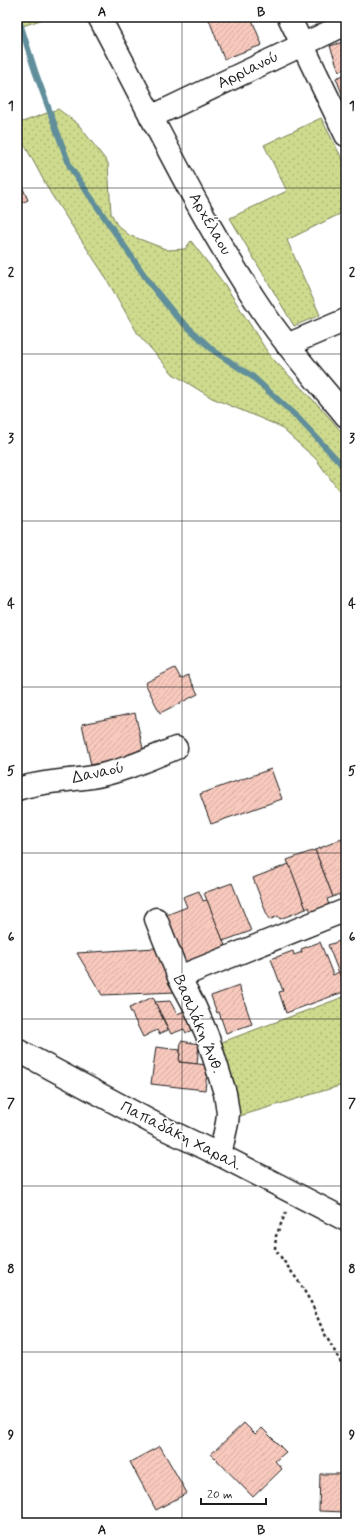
<svg xmlns="http://www.w3.org/2000/svg" width="363" height="1540" viewBox="0 0 363 1540" font-family="Mynerve,sans-serif">
<style>
.grass{fill:url(#grass-dots);stroke:#757b54}
.lines{fill:none;stroke-linecap:round;stroke-linejoin:round}
.stream{stroke:#618f9b;stroke-width:6}
.building{fill:url(#building-hatch);stroke:#1c1c1c}
.minor-casing{stroke:#1c1c1c;stroke-width:25}
.path{stroke:#1c1c1c;stroke-width:2.5;stroke-dasharray:3 3;stroke-linecap:butt}
.minor{stroke:#fff;stroke-width:22}
.grid{fill:none;stroke:#1c1c1c;stroke-width:1;stroke-opacity:0.55}
.labels{text-anchor:middle;dominant-baseline:central;stroke-width:3;stroke-linejoin:round;paint-order:stroke}
.street-label{font-size:16px;fill:#1c1c1c;stroke:#fff}
.neatline{fill:none;stroke:#1c1c1c;stroke-width:1.5}
.grid-label{font-size:13px;text-anchor:middle;font-weight:bold;fill:#1c1c1c}
</style>
<defs>
<pattern id="grass-dots" width="8" height="8" patternUnits="userSpaceOnUse"><rect width="8" height="8" fill="#ceda8d"/><path d="M2 2h.1M6 6h.1" fill="none" stroke="#b0ba79" stroke-width="1.8" stroke-linecap="round"/></pattern>
<pattern id="building-hatch" width="6" height="6" patternUnits="userSpaceOnUse"><rect width="6" height="6" fill="#f8c9bd"/><path d="M-1 1l2-2M0 6l6-6M5 7l2-2" fill="none" stroke="#d4aca2"/></pattern>
</defs>
<rect width="100%" height="100%" fill="#fff"/>
<filter id="ink" filterUnits="userSpaceOnUse"><feTurbulence type="fractalNoise" baseFrequency=".025" numOctaves="2"/><feDisplacementMap in="SourceGraphic" scale="8" xChannelSelector="R" yChannelSelector="G"/><feConvolveMatrix kernelMatrix="1 2 1 2 8 2 1 2 1" color-interpolation-filters="sRGB"/></filter>
<g filter="url(#ink)">
<!-- grass -->
<g class="grass">
<polygon points="17,17 49,17 17,28"/>
<polygon points="58,109 78,124 108,163 111,213 117,225 129,235 168,250 185,249 191,241 225,285 270,356 322,409 346,437 346,505 342,495 316,459 279,426 212,398 173,374 138,334 103,273 51,194 17,131 17,124"/>
<polygon points="321,118 346,166 346,211 287,240 320,315 294,326 230,218 287,191 264,145"/>
<polygon points="346,996 346,1084 240,1116 222,1042"/>
</g>
<g class="lines">
<!-- stream -->
<polyline class="stream" points="18,17 35,71 70,167 151,285 176,316 214,351 253,377 299,419 346,469"/>
</g>
<!-- building -->
<g class="building">
<polygon points="208,17 251,17 262,45 224,59"/>
<polygon points="346,41 346,69 339,71 330,46"/>
<polygon points="346,74 346,104 336,78"/>
<polygon points="17,175 28,200 17,205"/>
<polygon points="175,668 181,679 188,675 198,694 160,713 145,683"/>
<polygon points="135,713 144,753 91,765 82,724"/>
<polygon points="271,769 282,799 211,824 200,794"/>
<polygon points="342,839 346,849 346,898 341,900 339,894 333,897 315,850"/>
<polygon points="315,850 333,897 327,899 329,905 311,912 309,907 306,909 287,860"/>
<polygon points="289,864 306,909 280,919 278,916 269,920 253,878"/>
<polygon points="232,883 251,931 223,941 204,893"/>
<polygon points="199,891 203,901 207,900 228,953 185,970 164,916 187,907 183,897"/>
<polygon points="346,939 346,982 343,983 328,945"/>
<polygon points="320,942 333,975 339,972 346,991 286,1013 279,992 283,991 271,959 293,951 294,955 302,952 301,949"/>
<polygon points="155,948 175,992 102,995 77,953"/>
<polygon points="239,986 252,1024 226,1033 219,1012 217,1013 211,996"/>
<polygon points="153,997 168,1030 159,1034 157,1030 143,1037 129,1008"/>
<polygon points="170,1001 177,1014 184,1011 193,1030 186,1033 184,1029 171,1034 155,1002"/>
<polygon points="181,1041 199,1044 197,1064 179,1062"/>
<polygon points="156,1047 180,1050 179,1062 208,1065 205,1090 151,1084"/>
<polygon points="244,1423 255,1434 262,1428 286,1452 275,1461 282,1469 253,1497 211,1454"/>
<polygon points="160,1446 187,1493 156,1510 130,1462"/>
<polygon points="320,1474 346,1474 346,1512 319,1511"/>
</g>
<g class="lines">
<defs>
<g id="minor">
<path d="M99 17C153 117 201 222 266 316 290 351 319 383 346 416"/>
<polyline points="289,17 346,135"/>
<polyline points="151,117 346,24"/>
<polyline points="287,345 346,320"/>
<path d="M17 789C42 781 67 781 92 777 121 772 149 759 176 748"/>
<polyline points="156,919 179,977 194,1005 207,1035 225,1093 228,1113 227,1123 220,1155"/>
<polyline points="179,977 346,910"/>
<polyline points="17,1050 159,1126 220,1155 346,1220"/>
</g>
</defs>
<!-- minor casing -->
<use href="#minor" class="minor-casing"/>
<!-- path -->
<polyline class="path" points="286,1212 276,1236 275,1249 299,1282 312,1304 323,1331 346,1371"/>
<!-- minor -->
<use href="#minor" class="minor"/>
</g>
</g>
<!-- grid -->
<path class="grid" d="M182 17V1523M17 188H346M17 354H346M17 521H346M17 687H346M17 853H346M17 1019H346M17 1186H346M17 1352H346"/>
<g class="labels">
<!-- street labels -->
<g class="street-label">
<text transform="translate(248 70) rotate(-26)">Αρριανού</text>
<text transform="translate(210 224) rotate(60)">Αρχέλαου</text>
<text transform="translate(98 773) rotate(-12)">Δαναού</text>
<text transform="translate(198 1024) rotate(67)">Βασιλάκη Άνθ.</text>
<text transform="translate(181 1136) rotate(27)">Παπαδάκη Χαραλ.</text>
</g>
</g>
<!-- margin -->
<rect width="363" height="1540" fill="none" stroke="#fff" stroke-width="44"/>
<!-- scale -->
<path d="M201 1498v6h65v-6" fill="none" stroke="#1c1c1c" stroke-width="2"/>
<text x="207" y="1498" font-size="12" fill="#1c1c1c" stroke="#ffffff" stroke-width="3" paint-order="stroke">20 m</text>
<rect x="22" y="22" width="319" height="1496" class="neatline"/>
<g class="grid-label">
<text x="102" y="16">A</text>
<text x="261" y="16">B</text>
<text x="11" y="110">1</text>
<text x="352" y="110">1</text>
<text x="11" y="276">2</text>
<text x="352" y="276">2</text>
<text x="11" y="442">3</text>
<text x="352" y="442">3</text>
<text x="11" y="608">4</text>
<text x="352" y="608">4</text>
<text x="11" y="775">5</text>
<text x="352" y="775">5</text>
<text x="11" y="941">6</text>
<text x="352" y="941">6</text>
<text x="11" y="1107">7</text>
<text x="352" y="1107">7</text>
<text x="11" y="1273">8</text>
<text x="352" y="1273">8</text>
<text x="11" y="1439">9</text>
<text x="352" y="1439">9</text>
<text x="102" y="1534">A</text>
<text x="261" y="1534">B</text>
</g>
</svg>
